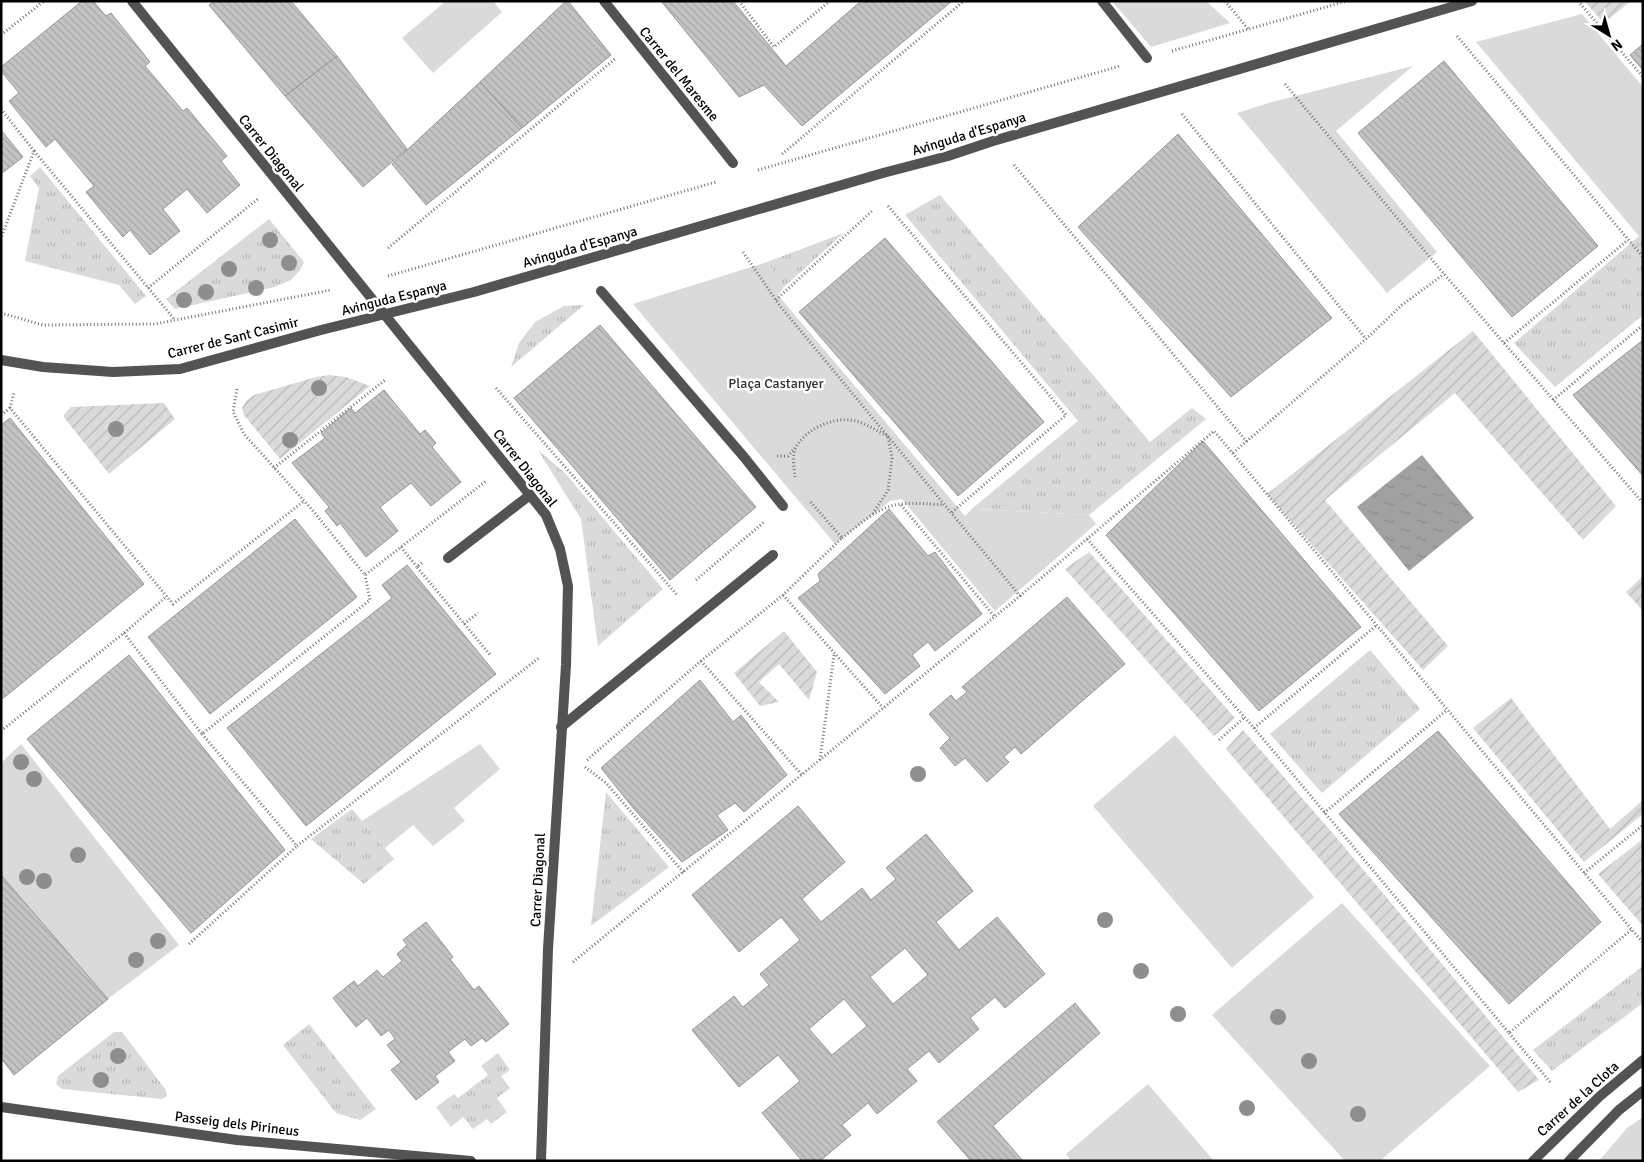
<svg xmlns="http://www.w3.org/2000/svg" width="1644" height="1162" viewBox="0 0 1644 1162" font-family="Signika,sans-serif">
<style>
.grass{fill:url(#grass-tufts)}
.park{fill:#dadada}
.garden{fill:url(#garden-furrows)}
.water{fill:url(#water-ripples)}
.building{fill:url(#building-back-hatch);stroke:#979797;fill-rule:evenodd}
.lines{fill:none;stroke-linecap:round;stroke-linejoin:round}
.path{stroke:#757575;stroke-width:3;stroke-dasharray:1 2.5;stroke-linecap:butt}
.service{stroke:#535353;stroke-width:10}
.pedestrian{stroke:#535353;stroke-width:10}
.minor{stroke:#535353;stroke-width:10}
.tertiary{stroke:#535353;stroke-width:10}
.tree{fill:#8e8e8e}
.labels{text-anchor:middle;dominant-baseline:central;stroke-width:5;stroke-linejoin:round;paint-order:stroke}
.street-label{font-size:14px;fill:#000;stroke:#fff}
.park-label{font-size:14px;fill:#313131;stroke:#fff}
</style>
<defs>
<pattern id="grass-tufts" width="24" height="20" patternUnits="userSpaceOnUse" patternTransform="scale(1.25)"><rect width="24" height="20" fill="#dadada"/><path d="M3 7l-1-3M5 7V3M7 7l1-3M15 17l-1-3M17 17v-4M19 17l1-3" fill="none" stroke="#b9b9b9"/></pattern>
<pattern id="garden-furrows" width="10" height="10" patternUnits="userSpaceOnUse" patternTransform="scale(1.25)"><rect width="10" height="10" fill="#dadada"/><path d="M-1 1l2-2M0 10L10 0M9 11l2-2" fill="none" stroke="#b9b9b9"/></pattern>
<pattern id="water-ripples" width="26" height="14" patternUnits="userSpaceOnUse" patternTransform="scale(1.25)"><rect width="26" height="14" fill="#a1a1a1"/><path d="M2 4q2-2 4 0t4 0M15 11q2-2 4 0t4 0" fill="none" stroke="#898989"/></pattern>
<pattern id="building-back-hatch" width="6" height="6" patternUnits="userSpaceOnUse" patternTransform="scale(1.25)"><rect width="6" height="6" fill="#c3c3c3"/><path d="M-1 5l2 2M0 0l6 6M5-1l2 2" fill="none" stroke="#a6a6a6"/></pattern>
</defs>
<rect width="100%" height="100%" fill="#fff"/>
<!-- grass -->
<g class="grass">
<polygon points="40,167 146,296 135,304 119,285 25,261 39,188 30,176"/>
<polygon points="940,195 1150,442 1192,408 1206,419 1089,515 977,509 974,507 1078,421 905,215"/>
<polygon points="269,219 304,262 301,269 291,280 275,287 175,309 166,299"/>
<polygon points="844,233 784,287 767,262"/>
<polygon points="1639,236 1643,241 1643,315 1555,387 1514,343"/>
<polygon points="584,305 511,367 519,343 535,322 564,306"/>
<polygon points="538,450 565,473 663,589 598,646 581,519"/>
<polygon points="1370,650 1420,709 1322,793 1270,734"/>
<polygon points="606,792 669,867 591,926"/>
<polygon points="352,809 394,859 364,884 311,839"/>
<polygon points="1643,966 1643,1003 1552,1071 1533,1050"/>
<polygon points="309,1024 376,1109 360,1120 336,1113 283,1045"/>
<polygon points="114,1032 122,1032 166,1090 167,1096 162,1099 62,1089 56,1084 58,1076"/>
<polygon points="498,1053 510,1070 501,1076 510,1088 497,1098 507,1112 491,1124 487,1119 473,1129 463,1117 451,1127 436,1107 454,1094 458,1098 488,1075 481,1066"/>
</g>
<!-- park -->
<g class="park">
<polygon points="446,1 493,1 502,12 433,73 402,38"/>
<polygon points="1112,1 1206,1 1230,23 1151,47"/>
<polygon points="1582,14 1643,87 1643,241 1476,42"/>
<polygon points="1413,66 1336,131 1437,252 1387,293 1237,113 1272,102"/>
<polygon points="767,262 784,287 778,295 965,516 974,507 978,509 1089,515 1096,524 995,611 902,499 890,501 835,544 633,304"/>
<polygon points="1175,735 1314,897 1232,968 1093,806"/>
<polygon points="21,744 179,945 108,999 1,875 1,763"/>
<polygon points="480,744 500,769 454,808 465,821 433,846 413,825 385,848 362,821"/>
<polygon points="1342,903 1490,1066 1380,1161 1345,1161 1212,1015"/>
<polygon points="1148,1084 1214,1161 1071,1161 1066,1154"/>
<polygon points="1643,1117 1643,1161 1599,1161 1627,1128"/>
</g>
<!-- garden -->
<g class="garden">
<polygon points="1593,1 1631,1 1604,23 1586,3"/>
<polygon points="1473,331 1616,506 1583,540 1455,393 1325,500 1448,646 1423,670 1267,494"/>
<polygon points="330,375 346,377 370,386 280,459 244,415 242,408 246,401 254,395 316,377"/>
<polygon points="164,403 175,419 109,474 63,416 71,407"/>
<polygon points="1089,552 1235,718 1214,736 1065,569"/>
<polygon points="1643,576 1643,611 1626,592"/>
<polygon points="784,631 817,672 809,700 779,664 759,682 779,702 760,706 734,673"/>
<polygon points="1511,698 1610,829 1643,800 1643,814 1584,862 1473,728"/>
<polygon points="1243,730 1336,837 1539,1080 1518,1092 1226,749"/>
<polygon points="1643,839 1643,926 1598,874"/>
</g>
<!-- water -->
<polygon class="water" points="1422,455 1474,518 1409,571 1357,507"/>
<!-- building -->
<g class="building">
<polygon points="82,1 93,1 106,16 111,13 150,62 145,66 183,111 187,108 227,156 221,161 240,185 207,213 187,189 163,209 180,231 150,255 130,230 123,237 86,192 94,186 55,139 46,147 9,101 19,93 1,71 1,67"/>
<polygon points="214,1 291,1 337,56 285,96 209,5"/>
<polygon points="566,1 568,1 611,55 522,128 480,82"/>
<polygon points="661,1 733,1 786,66 861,1 952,1 802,126 764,85 739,97"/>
<polygon points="1643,44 1643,70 1630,55"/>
<polygon points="337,56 407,149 363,187 285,96"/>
<polygon points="1444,61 1598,246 1512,317 1358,133"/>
<polygon points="480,82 522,128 426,205 392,164"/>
<polygon points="1,130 23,157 1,174"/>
<polygon points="1178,134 1332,318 1231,397 1078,227"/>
<polygon points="885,238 1044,422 958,496 799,312"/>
<polygon points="600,325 756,507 670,580 514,398"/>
<polygon points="1643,340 1643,476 1573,395"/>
<polygon points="384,390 420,434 425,430 436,443 432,447 461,482 431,506 411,483 380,507 398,531 366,557 340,523 337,526 325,511 329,507 292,463 325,438 321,433 351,408 355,413"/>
<polygon points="10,418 144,584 1,700 1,425"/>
<polygon points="1203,441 1361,627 1259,711 1106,535"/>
<polygon points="889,509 928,556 935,552 982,614 935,651 928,642 912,655 920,666 885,694 798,598 820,581 818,574"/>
<polygon points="295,519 357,597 210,714 148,637"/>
<polygon points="407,565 496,674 306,826 227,728 392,598 382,585"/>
<polygon points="1067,597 1125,664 1021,754 1015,747 1004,757 1009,762 987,782 965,758 955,766 940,748 950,738 929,714 951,695 956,701 967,692 962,687"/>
<polygon points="129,655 285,850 191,933 27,739"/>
<polygon points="700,680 733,722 741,715 787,775 744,812 735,803 717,815 728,830 682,862 634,809 601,768"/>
<polygon points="1438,731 1601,922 1509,1004 1339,814"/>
<path d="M798 806 845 862 802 899 821 922 862 888 871 900 896 879 886 868 926 834 973 891 936 922 959 950 997 917 1045 974 1005 1008 995 997 970 1018 979 1029 939 1063 929 1051 907 1069 917 1081 877 1114 868 1103 842 1125 851 1135 820 1161H802L762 1113 800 1081 778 1055 739 1087 692 1030 734 996 743 1007 769 985 760 974 800 940 781 917 739 952 692 895ZM905 948 928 975 893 1004 870 977ZM844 999 867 1026 832 1055 809 1029Z"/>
<polygon points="1,875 108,999 14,1075 1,1058"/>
<polygon points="426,922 453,957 450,959 474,990 479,986 509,1024 486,1042 482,1038 471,1046 465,1039 448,1052 455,1061 435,1076 439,1082 416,1100 391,1070 401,1062 387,1045 395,1039 389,1030 381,1036 367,1018 356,1027 333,998 354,981 358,986 377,970 383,977 402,961 397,954 407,945 403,940"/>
<polygon points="1075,1003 1100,1033 993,1126 1023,1161 971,1161 937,1122"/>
</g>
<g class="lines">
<!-- path -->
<g class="path">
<polyline points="739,1 774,47 830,1"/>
<polyline points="1225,1 1248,29"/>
<polyline points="1578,1 1643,77"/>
<polyline points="1,35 44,1"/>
<polyline points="1457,36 1643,257"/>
<polyline points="1172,51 1347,1"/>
<polyline points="1285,84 1444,274 1643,503"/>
<polyline points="1,109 34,151 1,238"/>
<polyline points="1182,114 1366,339"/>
<polyline points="34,151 175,320"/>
<polyline points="782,154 964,1"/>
<polyline points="1014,165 1247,442"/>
<polyline points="758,170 1120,66"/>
<polyline points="888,206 1066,415 951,513"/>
<polyline points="388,248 616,58"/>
<polyline points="388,276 716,182"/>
<polyline points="148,288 259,198"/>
<polyline points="776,300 872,211"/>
<polyline points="1,313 43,325 155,324 331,290"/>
<polyline points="1504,343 1628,240"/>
<polyline points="496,388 678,596"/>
<polyline points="237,389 233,412 244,434 314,512 365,575 486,481"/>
<polyline points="1553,400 1643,325"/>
<polyline points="10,408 14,393"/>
<polyline points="1,415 10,408 173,604 304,501"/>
<polyline points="1233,453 1366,339 1402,305 1444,274"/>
<polyline points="777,456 788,456 795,448"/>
<polyline points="274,468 385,380"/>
<path d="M795 477C794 469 792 454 796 447 808 427 835 416 856 421 867 424 878 432 888 436L892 458 888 490 872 515"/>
<polyline points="901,505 995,617"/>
<path d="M842 538C857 527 871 513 888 507 903 501 928 504 944 505"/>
<polyline points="1087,539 1254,728 1509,1033 1631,930"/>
<polyline points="401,547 417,567"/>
<polyline points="422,563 417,567 491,656"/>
<polyline points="696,580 764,522"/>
<polyline points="783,595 883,708"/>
<polyline points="1020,596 1214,431 1643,943"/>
<polyline points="464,624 478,613"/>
<polyline points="124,633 202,734 370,600 365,575"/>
<polyline points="701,661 802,775"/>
<polyline points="1254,728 1377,625"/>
<polyline points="1,731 124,633 166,597"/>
<polyline points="202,734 297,846 540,657"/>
<polyline points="1219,740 1245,717"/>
<polyline points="587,760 701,661 783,595 842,538 809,500"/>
<polyline points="820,760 834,655"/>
<polyline points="585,767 606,783 684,873"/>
<polyline points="1324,813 1447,710"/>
<polyline points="1584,873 1643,825"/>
<polyline points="189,944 297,846"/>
<polyline points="573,962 1020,596 780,306 743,252"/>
<polyline points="1509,1033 1551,1083"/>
</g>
<!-- service -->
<g class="service">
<polyline points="448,558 530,495"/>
<polyline points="561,727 773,555"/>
</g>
<!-- pedestrian -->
<g class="pedestrian">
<polyline points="604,1 733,163"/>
<polyline points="1102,1 1147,58"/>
<polyline points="601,291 744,457 783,506"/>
</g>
<!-- minor -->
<g class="minor">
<polyline points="132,1 546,515 560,549 568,586 566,665 548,949 541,1161"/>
<polyline points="1,360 43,367 113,372 180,369 321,330 474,292 883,173 948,156 993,141 1472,1"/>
<polyline points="1,1107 237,1140 471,1161"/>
</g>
<!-- tertiary -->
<g class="tertiary">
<polyline points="1533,1161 1600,1096 1643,1060"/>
<polyline points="1569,1161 1619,1110 1643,1091"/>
</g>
</g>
<!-- trees -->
<g class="tree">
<circle cx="270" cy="240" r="8"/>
<circle cx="289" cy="263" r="8"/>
<circle cx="229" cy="269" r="8"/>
<circle cx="256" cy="288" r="8"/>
<circle cx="206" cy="292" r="8"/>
<circle cx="184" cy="300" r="8"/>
<circle cx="319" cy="388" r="8"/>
<circle cx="116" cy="429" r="8"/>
<circle cx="290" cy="440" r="8"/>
<circle cx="21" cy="762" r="8"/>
<circle cx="918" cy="774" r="8"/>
<circle cx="34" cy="779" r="8"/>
<circle cx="78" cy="855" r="8"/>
<circle cx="27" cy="877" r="8"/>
<circle cx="44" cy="881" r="8"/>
<circle cx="1105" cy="920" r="8"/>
<circle cx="158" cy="941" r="8"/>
<circle cx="136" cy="960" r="8"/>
<circle cx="1141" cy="971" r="8"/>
<circle cx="1178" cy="1014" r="8"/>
<circle cx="1278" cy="1017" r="8"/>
<circle cx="118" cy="1056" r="8"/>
<circle cx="1309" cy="1061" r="8"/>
<circle cx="101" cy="1080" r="8"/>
<circle cx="1247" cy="1108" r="8"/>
<circle cx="1358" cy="1114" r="8"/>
</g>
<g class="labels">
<!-- street labels -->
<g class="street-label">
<text transform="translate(679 74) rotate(51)">Carrer del Maresme</text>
<text transform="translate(969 134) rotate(-17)">Avinguda d'Espanya</text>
<text transform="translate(271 153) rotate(51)">Carrer Diagonal</text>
<text transform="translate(580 247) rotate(-16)">Avinguda d'Espanya</text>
<text transform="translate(394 298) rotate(-14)">Avinguda Espanya</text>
<text transform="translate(233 338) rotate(-14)">Carrer de Sant Casimir</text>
<text transform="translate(525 468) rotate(52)">Carrer Diagonal</text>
<text transform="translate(538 880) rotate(-87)">Carrer Diagonal</text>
<text transform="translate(1578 1099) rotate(-42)">Carrer de la Clota</text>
<text transform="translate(237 1124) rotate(7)">Passeig dels Pirineus</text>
</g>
<!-- park labels -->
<g class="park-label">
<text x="776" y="383">Plaça Castanyer</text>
</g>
</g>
<!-- border -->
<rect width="1644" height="1162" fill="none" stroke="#000000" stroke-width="5"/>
<!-- north arrow -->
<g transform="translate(1609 35) rotate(143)" stroke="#ffffff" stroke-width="4" paint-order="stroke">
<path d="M0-4L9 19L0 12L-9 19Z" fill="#000000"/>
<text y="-8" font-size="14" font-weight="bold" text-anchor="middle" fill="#000000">N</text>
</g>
</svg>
